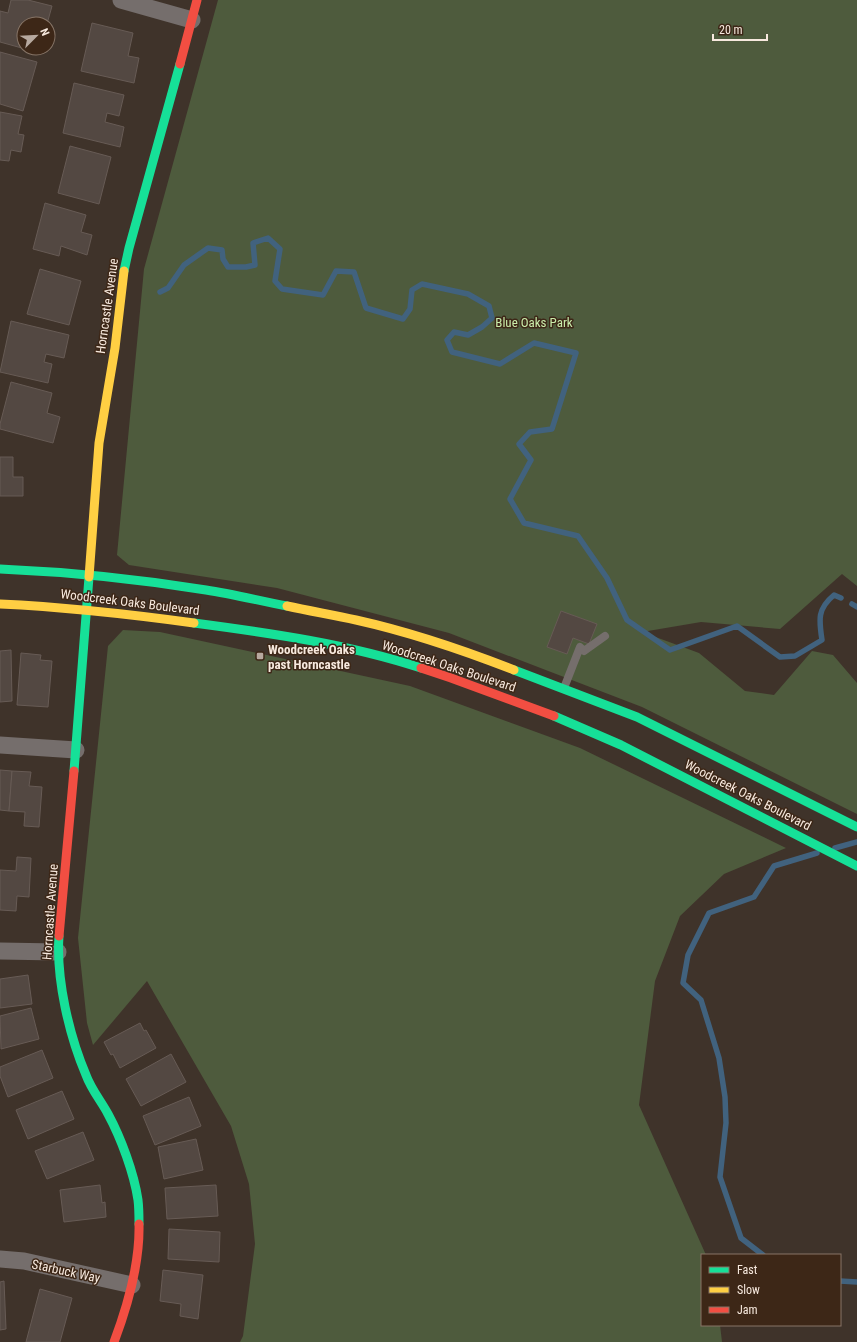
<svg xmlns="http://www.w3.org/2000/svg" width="857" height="1342" viewBox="0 0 857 1342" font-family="'Roboto Condensed',sans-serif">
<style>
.green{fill:#4e5b3d}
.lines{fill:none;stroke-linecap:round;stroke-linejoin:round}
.stream{stroke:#41627e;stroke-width:5.5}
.building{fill:#534842;stroke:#675b55}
.lane{stroke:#756e6c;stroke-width:8}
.street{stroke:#756e6c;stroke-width:17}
.fast{stroke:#16e098;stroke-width:9}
.slow{stroke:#ffcf43;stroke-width:9}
.jam{stroke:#f24e42;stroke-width:9}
.poi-dot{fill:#b7a99f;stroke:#3d2717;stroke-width:1.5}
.labels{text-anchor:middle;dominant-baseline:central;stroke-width:3;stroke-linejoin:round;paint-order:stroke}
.street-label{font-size:13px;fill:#f7e9de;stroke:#3d2717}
.park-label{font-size:13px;fill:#caedab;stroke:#3d2717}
.poi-label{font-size:13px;font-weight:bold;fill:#f7e9de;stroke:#3d2717;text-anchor:start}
</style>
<rect width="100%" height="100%" fill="#3f332a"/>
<!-- green -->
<g class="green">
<polygon points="218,0 857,0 857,586 842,574 780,629 701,622 642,632 699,653 745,691 774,695 812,651 833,655 857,683 857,814 642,707 449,633 277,588 129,565 117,555 144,269"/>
<polygon points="123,630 160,632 410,686 580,748 786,848 724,874 680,916 655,981 639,1105 706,1255 702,1255 702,1325 720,1325 722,1342 240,1342 243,1336 255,1244 249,1184 231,1126 147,981 93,1045 87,1023 78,938 108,646"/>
</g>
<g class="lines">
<!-- stream -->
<g class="stream">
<path d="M160 292 168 288 184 265 208 248 222 250 223 259 228 267H246L255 265 253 243 268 238 280 249 275 281 282 289 323 295 336 271 354 272 366 308 403 319 410 309 412 290 422 284 468 294 489 306 492 318 482 327 468 335 454 332 447 340 452 352 500 364 534 343 576 353 552 429 530 432 519 444 531 460 510 499 524 523 578 536 607 578 627 620 670 650 737 626 780 657 795 656 822 640C819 620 817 609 834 595L841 598"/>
<polyline points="852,604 857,607"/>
<polyline points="835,848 857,842"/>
<polyline points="763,1255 741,1238 720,1177 726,1123 725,1097 719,1058 701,1000 683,983 688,955 709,913 754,897 774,866 817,853"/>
<polyline points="840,1281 857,1282"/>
</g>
</g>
<!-- building -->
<g class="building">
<polygon points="11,0 28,0 52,6 47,24 24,24 24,48 41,48 40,53 0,42 0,11 8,13"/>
<polygon points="92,23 133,33 128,56 139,58 134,83 81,71"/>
<polygon points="0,52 37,62 23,111 0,104"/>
<polygon points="74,83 124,95 119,116 107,113 105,122 124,127 120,147 63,133"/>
<polygon points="0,112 22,116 18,134 24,135 21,152 11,150 9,161 0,160"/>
<polygon points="70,146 111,157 99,204 58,193"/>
<polygon points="45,203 86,215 81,232 92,235 87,255 61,246 59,256 33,249"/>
<polygon points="40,269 81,281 69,325 27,314"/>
<polygon points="11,321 69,335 64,358 46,354 44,362 52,364 48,383 0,372"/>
<polygon points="11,382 52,393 47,413 60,417 53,443 0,429 0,424"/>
<polygon points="0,457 13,457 13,477 23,477 23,496 0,496"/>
<polygon points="561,611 597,624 589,644 573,638 567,654 547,647"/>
<polygon points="11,650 12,701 0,702 0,651"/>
<polygon points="21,653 41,655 40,660 52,661 48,707 17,705"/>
<polygon points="0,770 12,771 9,811 0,810"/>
<polygon points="12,771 31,772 29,786 42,787 39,827 24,826 25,812 9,811"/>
<polygon points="17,857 31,858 29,897 17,896 16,911 0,910 0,870 16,871"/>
<polygon points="28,975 32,1004 0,1008 0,979"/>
<polygon points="31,1008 39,1039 1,1049 0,1016"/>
<polygon points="140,1023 144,1031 146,1030 156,1048 120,1068 113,1054 111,1055 104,1042"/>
<polygon points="42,1050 53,1078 8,1097 0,1076 0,1067"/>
<polygon points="171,1054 186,1082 141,1106 126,1079"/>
<polygon points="62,1091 74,1119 28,1139 16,1110"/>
<polygon points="189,1097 201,1126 155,1145 143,1116"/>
<polygon points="83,1132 94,1160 47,1179 35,1151"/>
<polygon points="196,1139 203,1170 164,1179 158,1147"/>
<polygon points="100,1185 102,1203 105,1202 106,1217 64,1222 60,1190"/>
<polygon points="216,1185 218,1216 167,1219 165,1188"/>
<polygon points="169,1229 220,1232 219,1262 168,1259"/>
<polygon points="163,1270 203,1275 198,1319 180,1316 181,1304 160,1301"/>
<polygon points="4,1281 6,1329 0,1330 0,1282"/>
<polygon points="40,1289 72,1298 60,1342 26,1342"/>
</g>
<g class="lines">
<!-- lane -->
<polyline class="lane" points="564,688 580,647 584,651 605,636"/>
<!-- street -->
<g class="street">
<polyline points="121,0 192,20"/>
<polyline points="0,745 76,750"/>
<polyline points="0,951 58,952"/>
<polyline points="0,1259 24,1261 132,1285"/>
</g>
<!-- fast -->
<g class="fast">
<polyline points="124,271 129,248 180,64"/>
<path d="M0 569C69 572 138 579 206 590 233 594 260 601 287 606"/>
<path d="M194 623C270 633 348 644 421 668"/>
<polyline points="514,670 637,717 857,827"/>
<polyline points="554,716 621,745 857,866"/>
<polyline points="74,771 89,577"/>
<path d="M59 936C56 979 69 1035 86 1075 91 1089 101 1101 108 1114 121 1138 134 1173 138 1200 139 1208 139 1216 139 1224"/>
</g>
<!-- slow -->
<g class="slow">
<polyline points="89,577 99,443 115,348 124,271"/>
<path d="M0 604C66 607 128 614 194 623"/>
<path d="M287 606C310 611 333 615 356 620 410 632 463 650 514 670"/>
</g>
<!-- jam -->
<g class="jam">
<polyline points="180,64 197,0"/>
<polyline points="421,668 451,678 554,716"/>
<polyline points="59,936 74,771"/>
<path d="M114 1342C128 1305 140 1264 139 1224"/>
</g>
</g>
<!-- markers -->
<rect class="poi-dot" x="256" y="652" width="8" height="8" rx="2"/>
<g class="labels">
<!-- street labels -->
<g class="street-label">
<text transform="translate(107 306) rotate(-82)">Horncastle Avenue</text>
<text transform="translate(130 602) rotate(7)">Woodcreek Oaks Boulevard</text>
<text transform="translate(449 666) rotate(18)">Woodcreek Oaks Boulevard</text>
<text transform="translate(748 795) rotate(27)">Woodcreek Oaks Boulevard</text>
<text transform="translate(50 912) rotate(-86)">Horncastle Avenue</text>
<text transform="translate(66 1271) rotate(12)">Starbuck Way</text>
</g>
<!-- park labels -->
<g class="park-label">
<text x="534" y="322">Blue Oaks Park</text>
</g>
<!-- poi labels -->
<g class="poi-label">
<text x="268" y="649">Woodcreek Oaks<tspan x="268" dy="15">past Horncastle</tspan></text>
</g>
</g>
<!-- legend -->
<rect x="701" y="1254" width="140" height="72" fill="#3d2717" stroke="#877567"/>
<rect x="709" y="1267" width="20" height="6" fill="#16e098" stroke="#877567"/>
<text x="737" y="1274" font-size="12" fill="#f7e9de">Fast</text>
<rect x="709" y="1287" width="20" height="6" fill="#ffcf43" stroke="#877567"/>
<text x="737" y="1294" font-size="12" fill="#f7e9de">Slow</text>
<rect x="709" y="1307" width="20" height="6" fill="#f24e42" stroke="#877567"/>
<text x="737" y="1314" font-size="12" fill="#f7e9de">Jam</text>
<!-- north arrow -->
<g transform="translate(36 36) rotate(66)"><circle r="19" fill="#3d2717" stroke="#877567"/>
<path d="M0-3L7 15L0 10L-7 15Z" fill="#b7a99f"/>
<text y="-6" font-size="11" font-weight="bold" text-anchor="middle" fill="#f7e9de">N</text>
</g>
<!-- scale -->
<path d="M713 34v6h54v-6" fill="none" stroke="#f7e9de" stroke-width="2"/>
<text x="719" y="34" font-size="12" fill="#f7e9de" stroke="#3d2717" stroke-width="3" paint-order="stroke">20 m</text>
</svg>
